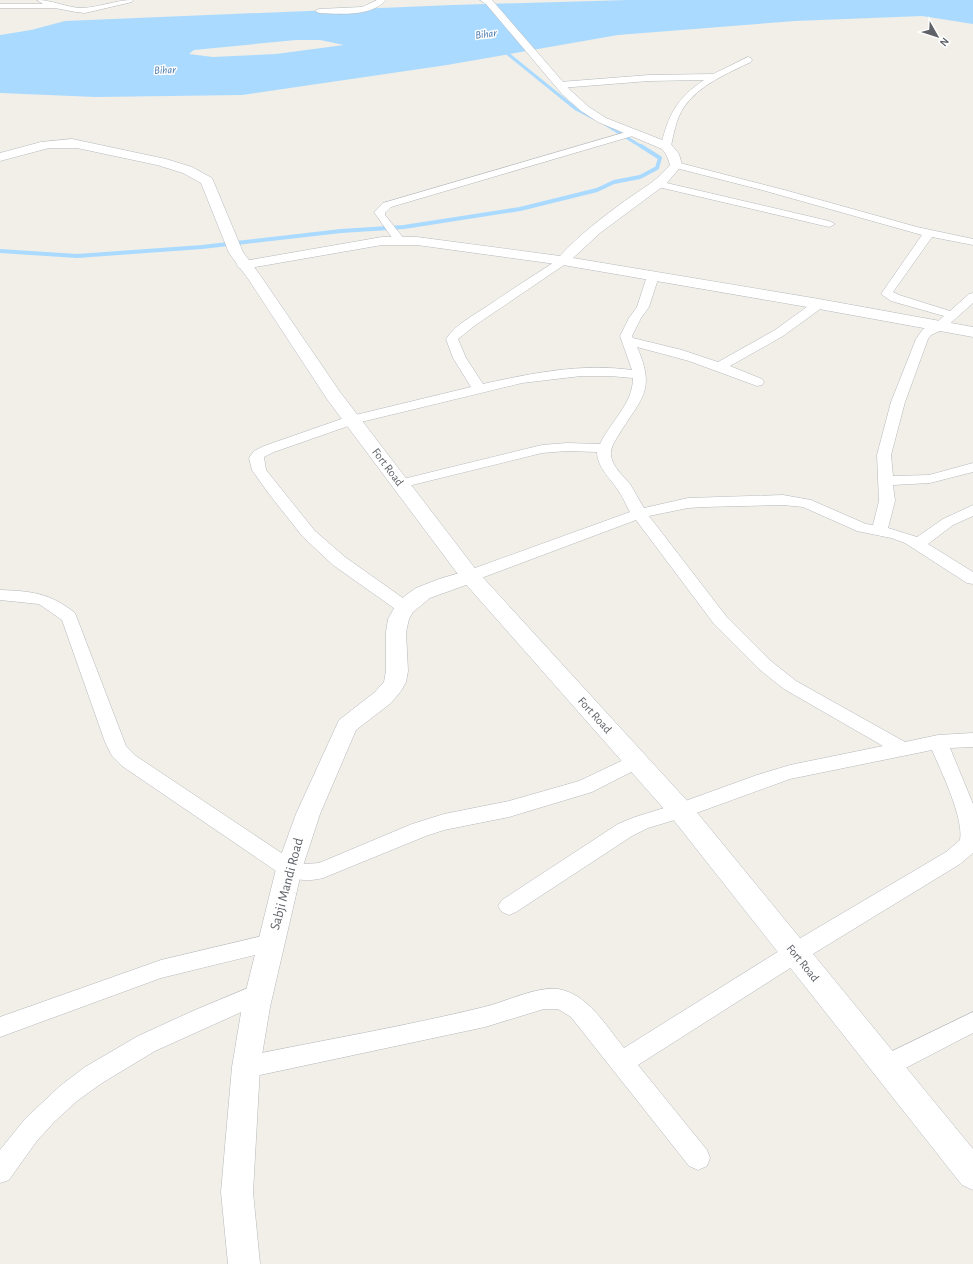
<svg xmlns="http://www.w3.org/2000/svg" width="973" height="1264" viewBox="0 0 973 1264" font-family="'Alegreya Sans',sans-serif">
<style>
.water{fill:#aadaff;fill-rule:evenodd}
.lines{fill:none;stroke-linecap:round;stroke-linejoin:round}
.stream-far1{stroke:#aadaff;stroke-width:3}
.stream{stroke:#aadaff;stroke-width:4}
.minor-casing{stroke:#b5b8bc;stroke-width:1}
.tertiary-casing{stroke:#b5b8bc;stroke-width:1}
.secondary-casing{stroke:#b6babf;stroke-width:1}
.minor{fill:#fff;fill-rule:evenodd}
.tertiary{fill:#fff;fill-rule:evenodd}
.secondary{fill:#fff;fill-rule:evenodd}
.labels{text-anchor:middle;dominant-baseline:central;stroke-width:3;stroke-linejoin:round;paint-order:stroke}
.far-water-label{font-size:11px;font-style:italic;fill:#4174aa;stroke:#fff}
.street-label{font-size:12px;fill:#5f6368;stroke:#fff}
.near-street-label{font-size:14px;fill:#5f6368;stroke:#fff}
</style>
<rect width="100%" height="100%" fill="#f1efe8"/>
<!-- water -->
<path class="water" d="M628 0H973V24L922 16 795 21 618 35 447 65 242 95 96 97 0 93V35L31 30 65 21 453 5ZM296 40H320L344 45 276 54 213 57 189 54 194 50Z"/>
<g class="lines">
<!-- stream-far1 -->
<g class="stream-far1">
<polyline points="503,50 576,109 593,118"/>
<polyline points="605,124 642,147"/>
</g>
<!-- stream -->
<polyline class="stream" points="0,251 77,256 202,247 341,231 404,227 520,209 597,190 614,182 640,177 657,168 660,158 641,146"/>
<defs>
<g id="minor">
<path d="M37 0C53 0 67 8 83 8 100 7 116 0 133 0L132 2 85 13 76 12 55 8H0V4H43Z"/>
<path d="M377 0H386C371 17 339 14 319 13L315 11 319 9 362 7Z"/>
<path d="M748 57 751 58 752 60 751 62C728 73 699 85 684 107 676 119 674 133 671 146L666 149 661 146C668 115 677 98 704 80L649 81 560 88 555 85 560 82 649 75 713 74Z"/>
<polygon points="633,130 636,131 638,133 636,135 391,207 385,213 385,215 405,240 403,242 395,242 374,212 383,203"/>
<path d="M676 162 788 191 917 227 973 239V245L932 237 893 292 899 295 950 311 969 294 973 293V303L944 329 931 335 928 339 905 402 891 455 893 476 929 475 973 463V472L930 483 893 485 895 501 888 528 917 537 943 519 973 505V516L953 525 928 544 973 572V584L967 583 905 543 891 538 857 531 803 507 783 505 704 507 688 508 649 516 726 616 771 661 796 681 905 742 938 735 973 733V747L950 748 973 804V853L960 864 803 960 638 1065 707 1150 710 1158 707 1166 698 1170 689 1166 571 1017 558 1009H544L485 1027 246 1078 238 1075 234 1067 238 1059 246 1056C325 1040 406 1026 484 1007 505 1002 537 986 558 989 588 994 606 1026 624 1048L787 946 946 852 960 840C964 818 941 771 932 750L790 779 688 816 648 828 632 836 516 912 509 915 502 912 498 906 502 900 618 824 635 817 677 804 757 775 790 765 883 746 784 689 759 669 714 624 636 520 476 580 470 581 464 580 462 576 464 572 630 512C626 505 623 497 618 490 610 478 597 467 597 452L567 451 542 453 400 488 395 487 393 484 395 481 542 445 567 443 600 444C610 422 633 404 633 378L610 376H581L522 383 357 423 274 452 264 457 266 470 315 531 345 557 410 603 412 607 410 611 404 612 398 611 333 565 303 537 269 494 252 470 249 458 254 451 264 446 347 417 471 387 453 358 446 339C456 324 474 315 489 305 512 289 536 274 559 259H567L569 261 567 263 477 324 458 339 466 358 483 384C532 373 582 363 632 370L620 336 629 318 637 307 647 276 649 273H657L659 276 649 307 641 318 632 336 633 338 682 350 718 362 775 330 815 301H823L825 304 823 307 783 336 730 366 762 379 764 382 762 385 757 386 689 361 637 347C657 392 640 399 618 436 614 442 610 449 611 456 613 467 623 476 630 484 635 492 639 500 644 508L688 498 783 495 811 500 866 524 873 525 879 501 877 455 891 402 916 339 923 329 936 323 944 316 891 301 881 294 922 235 762 190 672 167 671 165 672 163Z"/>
<polygon points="658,181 829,221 835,224 829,227 654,186 653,184"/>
<path d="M0 590C31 591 50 593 75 613L126 746 136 756 295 862 306 864 319 863 412 824 444 814 509 801 579 781 636 754 643 756 645 761 643 766 592 792 509 817 444 830 426 836 323 878C308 882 296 880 282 875L122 766 112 756 105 742 62 620 39 604 0 600Z"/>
<polygon points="271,934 279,937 282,943 279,949 161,978 0,1037 0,1017 161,960"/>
<polygon points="260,983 268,986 271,993 268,1000 155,1051 102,1083 77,1101 54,1122 36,1142 9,1180 0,1183 0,1150 25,1119 60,1086 85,1067 138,1036 195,1010"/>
<polygon points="973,1012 973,1033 894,1074 886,1077 878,1074 874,1066 878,1058"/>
</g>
<g id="tertiary">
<path d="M480 0H492L570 90 589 107 606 118 670 143 679 154 682 165 666 184 600 233 573 258 819 299 973 327V337L819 309 563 265 417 245H382L244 269 239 268 237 265 239 262 244 261 382 237H417L560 256C579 235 603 217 626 200 642 189 658 180 670 165 668 158 666 153 662 149L598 122 581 111 562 94 486 4Z"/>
<polygon points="470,570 477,571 480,576 477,581 430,598 413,612 409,619 406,632 408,671 406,682 401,691 391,703 356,730 320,814 302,869 270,1007 260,1067 253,1192 260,1264 228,1264 221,1192 232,1067 242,1007 276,869 296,814 339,720 375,692 384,682 386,671 386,632 388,619 397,603 406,595 416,588 439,579"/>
</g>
<polygon id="secondary" points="72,139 166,159 192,167 212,178 243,252 260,275 340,392 477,571 690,804 973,1149 973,1190 962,1185 672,818 463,581 327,399 249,280 229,253 201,183 183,173 157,165 77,148 49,148 0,161 0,153 41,142"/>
</defs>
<!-- minor casing -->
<use href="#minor" class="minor-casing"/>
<!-- tertiary casing -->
<use href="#tertiary" class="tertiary-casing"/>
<!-- secondary casing -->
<use href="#secondary" class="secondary-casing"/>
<!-- minor -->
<use href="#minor" class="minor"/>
<!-- tertiary -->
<use href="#tertiary" class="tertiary"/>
<!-- secondary -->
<use href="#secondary" class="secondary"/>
</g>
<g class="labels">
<!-- far-water labels -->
<g class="far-water-label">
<text transform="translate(486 34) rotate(-7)">Bihar</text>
<text transform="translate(165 70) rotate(-2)">Bihar</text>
</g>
<!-- street labels -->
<g class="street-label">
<text transform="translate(388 467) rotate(53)">Fort Road</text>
<text transform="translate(595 715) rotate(48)">Fort Road</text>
<text transform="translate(803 963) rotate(51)">Fort Road</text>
</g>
<!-- near-street labels -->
<g class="near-street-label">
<text transform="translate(287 884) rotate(-75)">Sabji Mandi Road</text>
</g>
</g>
<!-- north arrow -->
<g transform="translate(937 36) rotate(129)" stroke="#ffffff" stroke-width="3" paint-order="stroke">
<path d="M0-3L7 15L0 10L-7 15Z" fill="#5f6368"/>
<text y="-6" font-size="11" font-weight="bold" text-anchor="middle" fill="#5f6368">N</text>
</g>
</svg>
